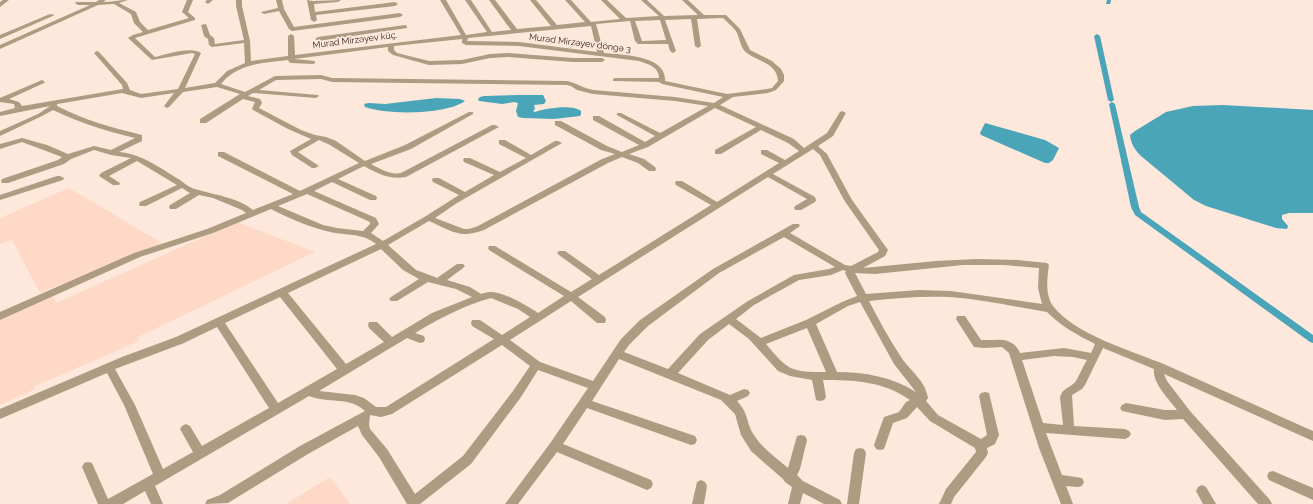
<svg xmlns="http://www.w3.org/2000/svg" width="1313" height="504" viewBox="0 0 1313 504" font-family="Raleway,sans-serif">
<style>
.built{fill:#fed9c7}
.water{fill:#4aa5b9}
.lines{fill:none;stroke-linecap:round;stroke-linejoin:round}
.canal{fill:#4aa5b9;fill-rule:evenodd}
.minor{fill:#ad9b82;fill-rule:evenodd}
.labels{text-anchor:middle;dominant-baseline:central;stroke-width:3.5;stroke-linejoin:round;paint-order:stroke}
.far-street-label{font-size:9px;fill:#291c15;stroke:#fee7db}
</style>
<rect width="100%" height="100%" fill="#fee7db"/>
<!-- built -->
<g class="built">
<polygon points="69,188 162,243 65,285 63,283 40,293 12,240 0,244 0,218"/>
<polygon points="237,222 315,252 138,337 139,341 35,386 35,389 0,405 0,320 53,296 56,303"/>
<polygon points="330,477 350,504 286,504"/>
</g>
<!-- water -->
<g class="water">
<path d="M519 95H543L546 101 544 104 534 105 535 109 533 111 535 112C545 108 573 104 581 111V114L580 116 554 119 523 118 518 117 516 111 518 103 514 102 502 104 479 101 478 99 480 97 484 96Z"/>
<path d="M436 98 460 99 465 101C445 115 387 115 365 107L364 104 368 103 385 104Z"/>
<path d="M1223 105 1313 110V213H1289L1282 215V219L1288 226 1287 229 1276 228 1206 206 1194 200 1141 156C1135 150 1131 144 1130 135L1135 131 1166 112 1193 106Z"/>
<polygon points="985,123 1045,140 1059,148 1053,160 1049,163 1045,163 981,135 980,133"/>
</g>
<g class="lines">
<!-- canal -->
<g class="canal">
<polygon points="1107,0 1111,0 1110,4 1106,4"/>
<polygon points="1097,34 1100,36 1114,100 1111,102 1108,100 1094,36"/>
<polygon points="1112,102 1115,104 1139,207 1141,212 1313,335 1313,343 1310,342 1135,215 1131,207 1109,104"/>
</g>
<!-- minor -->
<g class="minor">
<polygon points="3,0 9,0 0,7 0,2"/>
<path d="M99 0H106L103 2C112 2 119 0 128 0L119 3 136 12 140 22 148 30 189 18 182 12 187 0H193L188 12 195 18V20L135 38 155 57C167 54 192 46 201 53L185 88 215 83 227 71 245 63 244 43 212 47 209 45 208 39 204 36 201 25 206 24 210 35 214 38 215 44 244 40 236 6V0H242V6L250 41 251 61 288 56V36L291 34 294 36 295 55 461 35 440 0H446L466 35 487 32 465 0H471L492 32 511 30 489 0H495L517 29 551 26 530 0H536L557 25 585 22 565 0H571L591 22 620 19 601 0H607L626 18 659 16 641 0H647L664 16 698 15 682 0H688L704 15H726L740 29 750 50 772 61 781 69 784 75V81L776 90 768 93 733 97 720 105 794 139 804 148 827 133 840 112 842 111 846 113 833 136 818 146 827 154 852 200 888 250 885 256 863 268 936 261 977 259 1017 260 1047 263 1049 265C1047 278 1045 295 1053 306 1075 335 1133 351 1166 365 1215 387 1264 409 1313 431V441L1164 374 1167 381 1190 411 1270 500 1272 504H1258L1183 419 1165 420 1122 411 1120 408 1122 405 1126 403 1165 410H1177C1169 399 1152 383 1154 369L1103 348 1085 385 1082 389 1072 395 1074 426 1125 429 1129 431 1131 434 1129 437 1125 439 1046 433 1062 475 1082 478 1084 482 1082 486 1078 487 1066 486 1073 504H1061L1039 448 1009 353 1002 347 984 348 974 347 956 319 957 316H965L981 340C996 341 1012 335 1020 353L1064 348 1091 353 1095 344C1077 335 1061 326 1047 312 1015 307 982 299 949 297 922 296 896 298 869 301 879 320 889 339 901 357 911 372 925 380 928 398L926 401 938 415 981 439 987 435 979 396 981 393 985 392 989 393 999 435 995 444 987 448 988 453 986 457 954 497 951 504H939L946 489 976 452 975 448 930 421 917 407 907 418 893 423 884 449 880 450 876 449 874 445 884 417 899 412 906 402 910 400C883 381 854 380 823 380L826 397 824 400 820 401 816 400 812 380 790 376 778 371 749 339 729 324 708 340 678 373 730 395 744 389 748 390 750 393 748 396 737 401C750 415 745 422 754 435 762 448 776 458 788 468L797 436 801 435 805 436 807 440 800 469 797 475 803 481 840 500 842 504H824L803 493 800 504H788L792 487 785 482 783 479 751 451 741 435 735 414 721 400 619 359 592 401 695 436 697 440 695 444 691 445 587 408 563 444 651 480 653 484 651 488 647 490 557 452 518 504H505L551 442 588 388 538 370 521 397 471 464 420 504H407L379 457 362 435 358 426 308 454 228 503 205 504 207 500 220 495 300 446 365 411C350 396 328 404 309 396L155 486 163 504H151L145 491 123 504H98L82 467 84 463 88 462 92 463 108 499 153 474 124 405 107 373 0 419V409L122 357 176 337 376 244C362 232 343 236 326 231 307 226 288 218 271 209L213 233 140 257 0 320V312L134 253 207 229 246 213 242 210 213 198 199 195 176 209H170L169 207 170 205 190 193 182 188 146 206H140L139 204 140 202 177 185 137 161 109 176 120 183 119 185H113L99 176 101 173 131 158 111 155 94 150 71 159 64 164 8 183H2L1 181 2 179 58 160 62 157 22 142 0 149V144L22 138 47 145 68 154 94 146 111 150 135 138C105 131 81 123 53 110L42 116 0 136V131L38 114 50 106 0 116V112L15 108 14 104 0 102V98L42 80 45 82 44 83 9 99 19 102 22 106 123 89 122 85 94 53 97 51 99 52 127 83 130 90 141 94 178 89 195 54 192 53 152 60 128 38 133 35 143 32 134 23 131 14 114 4 98 5 0 49V45L90 5H78L75 3 76 2H96ZM723 18C727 22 732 26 736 31 740 38 740 48 747 53 759 62 777 63 778 81L772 88 767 89 727 94 665 81C667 55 622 55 604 53L596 24 630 21 635 41 638 44H668L670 51 673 53 676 51 665 20 691 19 695 46 698 48 701 46 697 19ZM660 20 666 40 642 41 635 21ZM591 26 597 52 519 42 467 41 468 38ZM462 39V43L466 45 519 46 639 61C648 64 659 67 659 78H615L613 79V81L659 82 662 84 723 97 714 103 675 97 593 90C582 88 577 83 567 81L332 78 321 75 275 76 245 92 221 84C238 63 264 63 288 60L289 62 291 63 313 64 315 63V61L294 59 388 47V51L393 55 429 65 462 64 490 58 508 57 573 62H602L605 60 602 58H573L508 53 490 54 462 60 429 61 397 53 394 50V46ZM321 79 332 82 567 85 571 86 577 90 593 94 675 101 708 106 660 133 621 113H617V115L655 136 645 142 599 116H593V120L639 145 622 152 607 146 561 121H555V125L601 150 615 154 602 159 478 226 469 229H464L435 218 457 203 562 143 558 141H555L531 155 505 140H499V144L526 158 500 172 470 158H464L463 160 464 162 494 175 465 192 439 178H433L432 180 433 182 459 195 426 216 383 241 371 233 379 224 376 218 314 191 332 182 370 200H376L377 198 376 196 338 179 364 166C378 174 390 180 406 177L499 127 495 125H492L401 173C390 175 380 169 371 164L411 149 473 114V112H469L405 145 365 161 336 141 326 137 315 135 301 130 259 108 262 103 260 99 248 96 253 93 316 98 319 96 318 95 259 90 276 80ZM217 87 240 94 200 119V123H206L243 99 255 102 252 109 253 110 288 129 311 139 290 151 292 155 312 168H315L319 166 298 152 319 140 330 145 359 163 300 191 224 152H218V156L293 194 253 210C237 197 214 195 195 189 190 188 184 183 180 180 160 168 142 154 119 152L142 141V135C110 127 87 121 57 106V104L122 93 141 98 174 93 164 106 167 108 169 107 183 92ZM715 108 756 127 715 150V154H721L761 130 788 143 799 151 785 160 767 150H761V154L779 163 717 202 682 181H676L675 183 676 185 711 205 599 275 565 251H559L557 253 559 255 592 279 571 292 495 246H489L488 248 489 250 564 296 538 313C527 306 503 291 490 292 487 292 484 293 481 294L470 287 447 280 463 268 465 266 463 264H457L437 278 435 277 416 270 388 245 429 221C452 231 459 239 484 230L608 163 622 157 638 163 649 171H655L656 169 655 167 644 159 629 154 648 147ZM813 149 820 155 844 200 879 250 878 252 851 266 845 265 790 233 800 226 799 224H793L713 269 640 320 621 339 593 381 540 362 510 340 571 301 597 323H605L606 320 605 317 578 297 768 177 807 199 795 206 794 208 795 210H801L815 202 816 200 815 197 773 174ZM307 194 370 222V224L363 231 337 228 323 225 278 206ZM784 237 835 267 829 269 794 275 748 301 700 334 668 369 624 352 629 345 648 326 719 273ZM381 249 403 270 419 279 391 297 389 299 391 301H397L428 282 456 289 472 297 432 313 392 337 377 322H369L368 325 369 328 384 342 346 364 288 293ZM963 265H1004L1039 268 1038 288 1042 304 951 291 919 290 866 294 855 273 875 274ZM843 270 846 271 845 273 857 296 842 302 806 320 761 338 736 319 754 305 799 280 831 275ZM280 297 337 369 278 403 225 323ZM491 298 518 309 530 317 502 335 480 320H472L471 323 472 326 494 339 386 407H376L364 398 355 395 319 391 407 338 420 343 424 342 425 339 424 336 415 333C439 319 464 305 491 298ZM860 302 894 364 916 392C892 377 865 372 837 372L816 324 848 306ZM217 327 269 408 202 446 190 426 186 424 182 426 180 429 193 452 163 469 135 405 115 369 184 343ZM807 328 826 372C814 372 796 373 786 365 779 360 772 351 766 344ZM502 345 530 366 513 391 463 456 415 494 387 449 370 429 369 425 370 415 381 417 392 414ZM1054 356 1073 357 1087 360C1083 366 1080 374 1076 381 1071 388 1063 387 1060 397L1063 425 1043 423 1022 360Z"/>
<polygon points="207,0 213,0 208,4 205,2"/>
<polygon points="276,0 282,0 284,9 294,27 400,13 403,15 400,17 292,31 289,29 279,11 264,14 261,12 278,8"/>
<polygon points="307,0 313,1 341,0 338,2 314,4 315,12 395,2 398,4 395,6 316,15 317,20 314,22 311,20"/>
<polygon points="50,14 55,15 0,39 0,35"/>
<polygon points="405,25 407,26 407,28 318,41 315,39 318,37"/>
<polygon points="57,176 60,176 64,178 63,180 0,200 0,195"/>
<polygon points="860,448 864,449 866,453 859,504 847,504 854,453 856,449"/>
<polygon points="1273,471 1313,488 1313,500 1269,480 1267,476 1269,472"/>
<polygon points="701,480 705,482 707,486 704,504 692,504 697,482"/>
<polygon points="1202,485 1206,487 1216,504 1203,504 1196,491 1198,487"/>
</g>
</g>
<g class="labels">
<!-- far-street labels -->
<g class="far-street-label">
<text transform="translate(355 40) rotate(-7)">Murad Mirzəyev küç.</text>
<text transform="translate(580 43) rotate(7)">Murad Mirzəyev döngə 3</text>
</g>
</g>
</svg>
